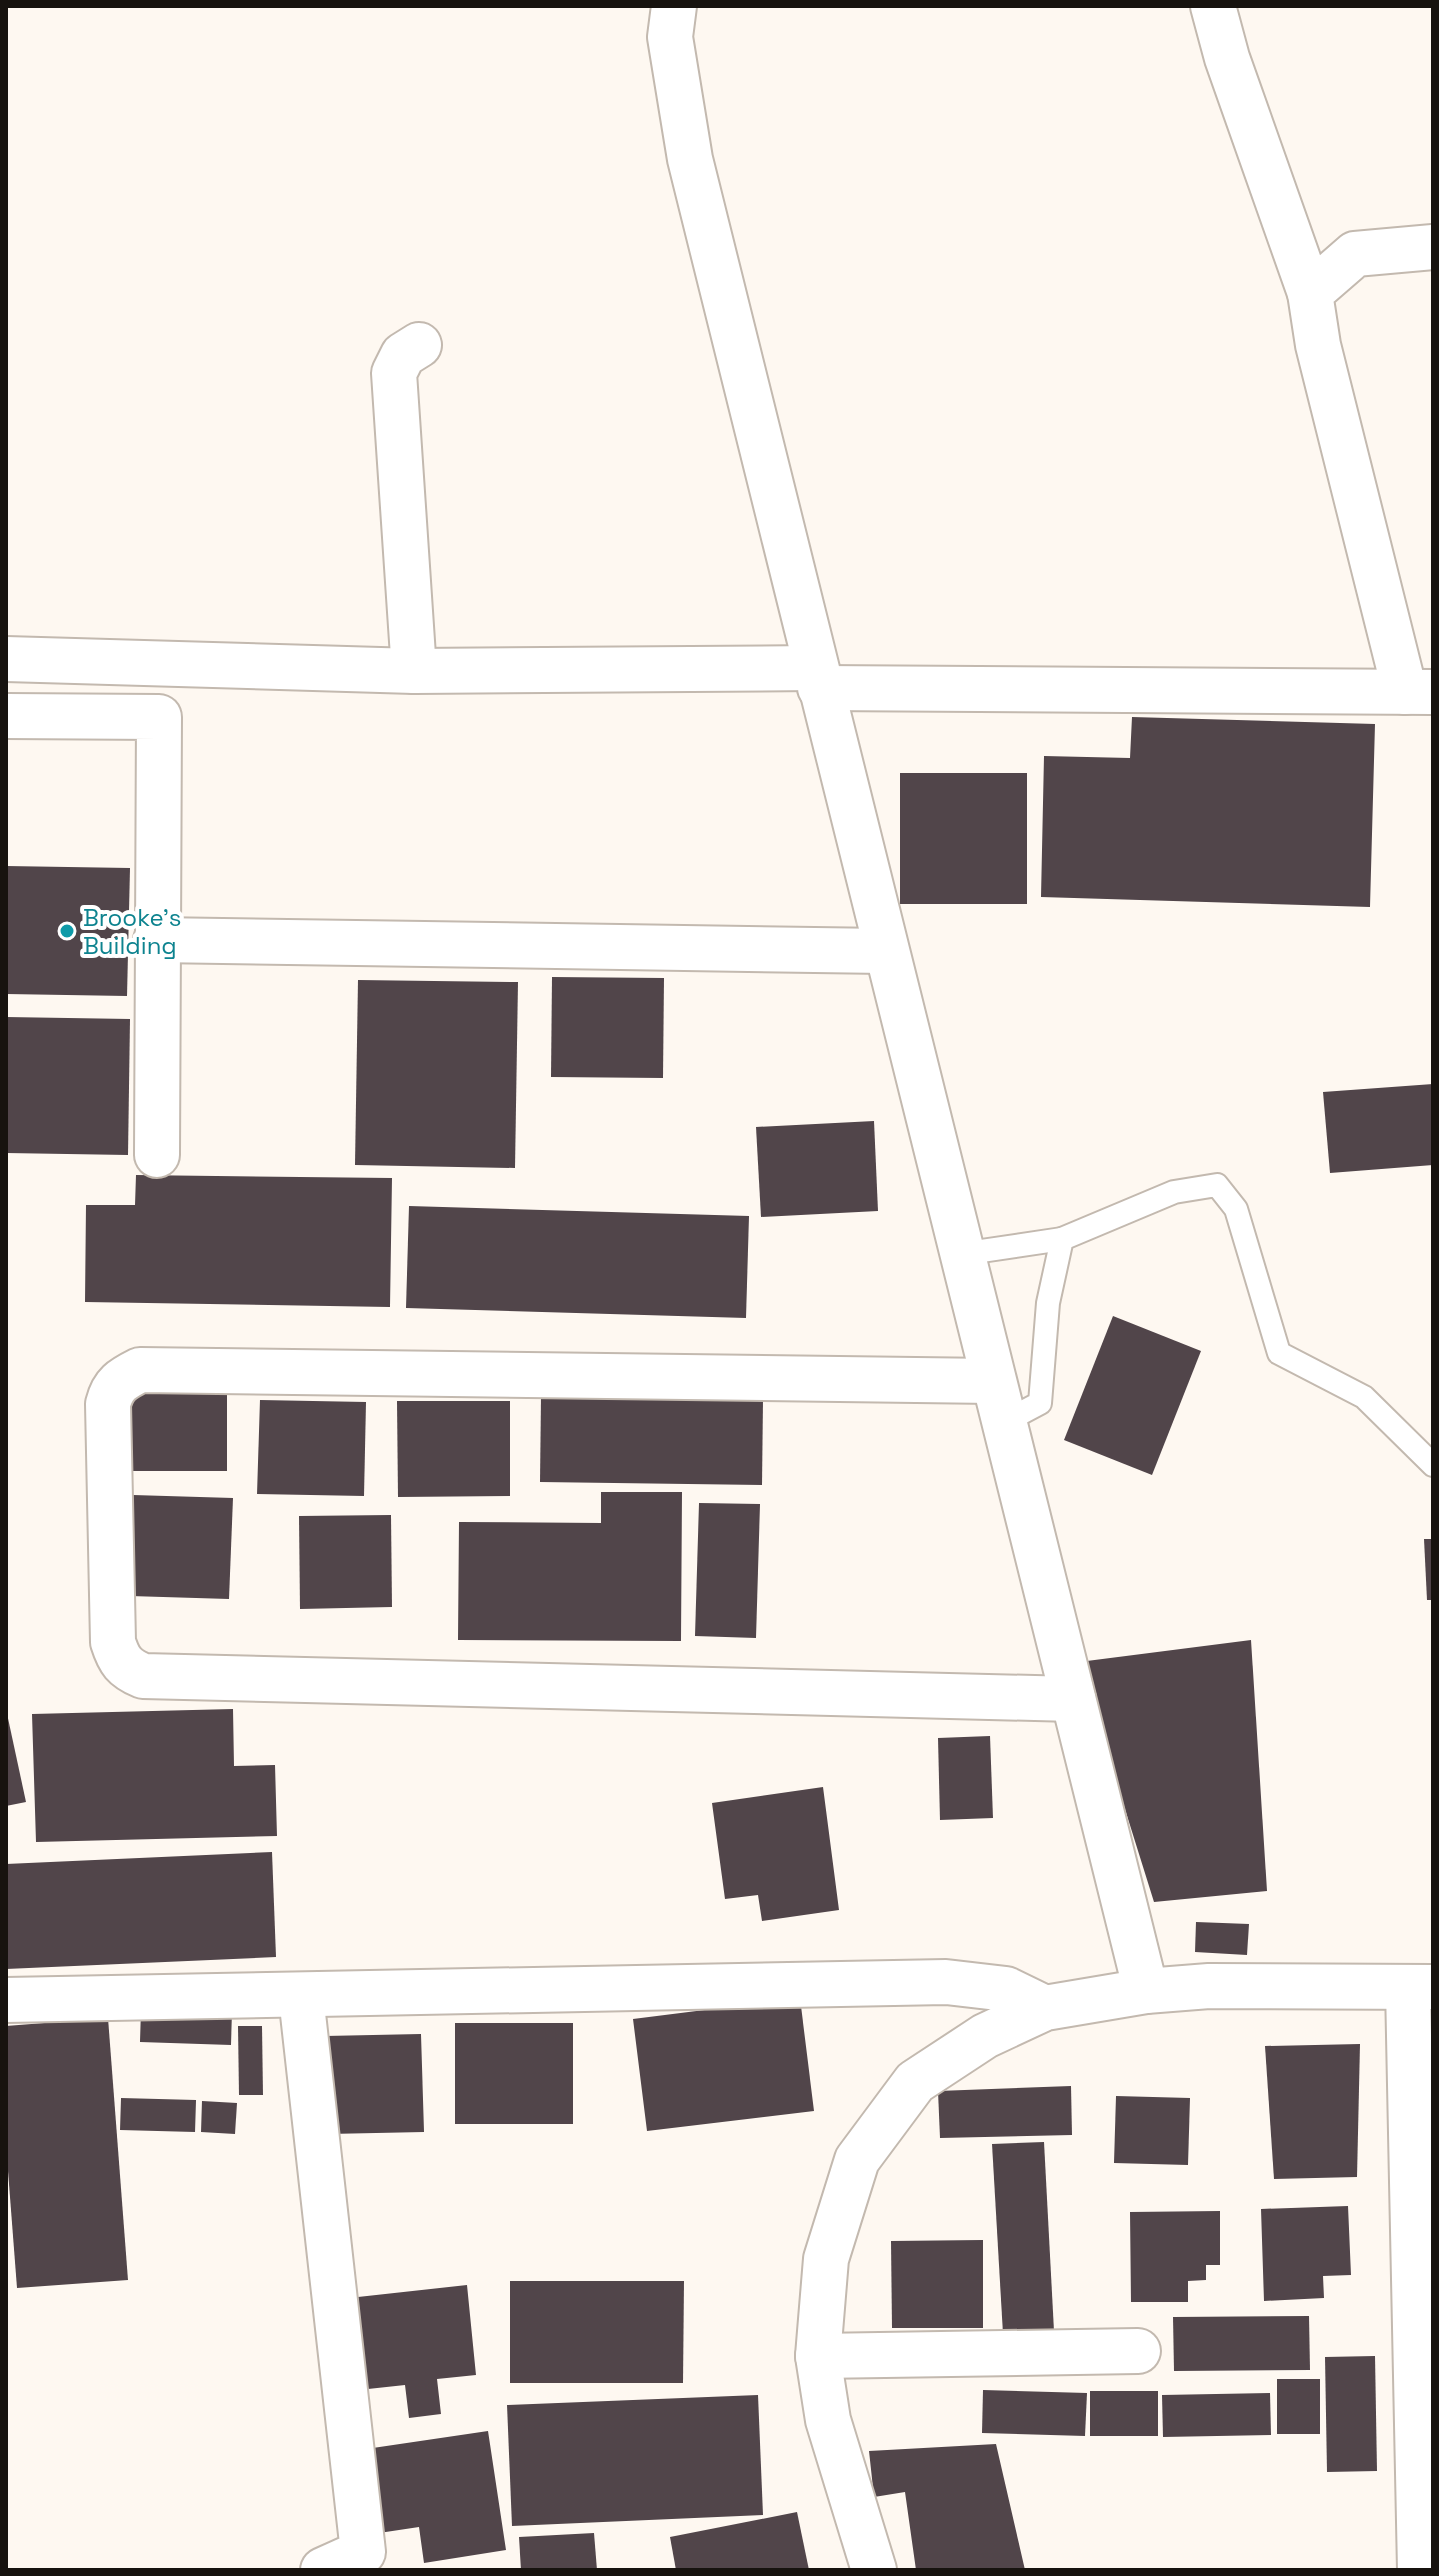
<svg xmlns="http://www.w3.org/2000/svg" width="1439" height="2576" viewBox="0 0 1439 2576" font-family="'Space Grotesk',sans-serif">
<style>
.building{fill:#51454a}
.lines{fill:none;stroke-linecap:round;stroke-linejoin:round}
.service-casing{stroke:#c3b9af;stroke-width:26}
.minor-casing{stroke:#c3b9af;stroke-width:48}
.service{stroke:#fff;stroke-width:22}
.minor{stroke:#fff;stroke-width:44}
.culture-dot{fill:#0f9aa8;stroke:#fff;stroke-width:3}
.labels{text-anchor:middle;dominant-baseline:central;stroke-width:8;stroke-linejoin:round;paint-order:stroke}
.culture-label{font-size:24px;fill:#0d838f;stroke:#fff;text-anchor:start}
</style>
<rect width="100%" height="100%" fill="#fef8f1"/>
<!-- building -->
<g class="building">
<polygon points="1132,717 1375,724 1370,907 1041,897 1044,756 1130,758"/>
<rect x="900" y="773" width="127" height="131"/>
<polygon points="6,866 130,868 127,996 6,994"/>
<polygon points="552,977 664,978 663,1078 551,1077"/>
<polygon points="358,980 518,982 515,1168 355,1165"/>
<polygon points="6,1017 130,1019 128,1155 6,1153"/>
<polygon points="1433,1084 1433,1165 1330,1173 1323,1092"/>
<polygon points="874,1121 878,1211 761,1217 756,1127"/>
<polygon points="136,1175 392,1178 390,1307 85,1302 86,1205 135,1205"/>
<polygon points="409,1206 749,1216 746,1318 406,1308"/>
<polygon points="1113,1316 1201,1351 1152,1475 1064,1440"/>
<rect x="130" y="1391" width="97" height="80"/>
<polygon points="541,1397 763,1400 762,1485 540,1482"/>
<polygon points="260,1400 366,1402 364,1496 257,1494"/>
<polygon points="397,1401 510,1401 510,1496 398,1497"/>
<polygon points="601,1492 682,1492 681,1641 458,1640 459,1522 601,1523"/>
<polygon points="133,1495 233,1498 229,1599 130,1596"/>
<polygon points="699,1503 760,1504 756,1638 695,1636"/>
<polygon points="391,1515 392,1607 300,1609 299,1516"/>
<polygon points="1424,1539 1433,1539 1433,1600 1427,1600"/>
<polygon points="1251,1640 1267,1891 1154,1902 1079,1662"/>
<polygon points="6,1709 26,1802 6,1806"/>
<polygon points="233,1709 234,1766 275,1765 277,1836 36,1842 32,1714"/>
<polygon points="990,1736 993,1818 940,1820 938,1738"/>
<polygon points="823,1787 839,1910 762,1921 758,1895 725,1899 712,1803"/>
<polygon points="272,1852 276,1957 6,1969 6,1864"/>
<polygon points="1196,1922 1249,1924 1247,1955 1195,1952"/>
<polygon points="800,1998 814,2111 647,2131 633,2019"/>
<polygon points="141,2009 232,2011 231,2045 140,2042"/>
<polygon points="108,2018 128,2280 17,2288 6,2145 6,2026"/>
<rect x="455" y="2023" width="118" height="101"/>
<polygon points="238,2026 262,2026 263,2095 239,2095"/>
<polygon points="421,2034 424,2132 328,2134 325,2036"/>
<polygon points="1360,2044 1357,2177 1274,2179 1265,2046"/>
<polygon points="1071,2086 1072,2135 940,2138 938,2091"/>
<polygon points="1116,2096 1190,2098 1188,2165 1114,2163"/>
<polygon points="121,2098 196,2100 195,2132 120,2130"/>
<polygon points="202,2101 237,2103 235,2134 201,2132"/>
<polygon points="1044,2142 1054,2331 1003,2334 992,2144"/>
<polygon points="1348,2206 1351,2275 1323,2276 1324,2298 1264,2301 1261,2209"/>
<polygon points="1220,2211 1220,2265 1206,2265 1206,2280 1188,2281 1188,2302 1131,2302 1130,2212"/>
<polygon points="983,2240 983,2328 892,2328 891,2241"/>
<polygon points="510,2281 684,2281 683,2383 510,2383"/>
<polygon points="467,2285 476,2375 437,2379 441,2414 409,2418 405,2385 368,2389 358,2297"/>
<polygon points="1309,2316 1310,2370 1174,2371 1173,2317"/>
<polygon points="1375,2356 1377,2471 1327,2472 1325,2357"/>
<rect x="1277" y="2379" width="43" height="55"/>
<polygon points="983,2390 1087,2393 1085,2436 982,2433"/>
<rect x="1090" y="2391" width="68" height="45"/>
<polygon points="1270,2393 1271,2435 1163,2437 1162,2395"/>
<polygon points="758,2395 763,2515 512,2526 507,2405"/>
<polygon points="488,2431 506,2550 424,2563 419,2527 379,2533 366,2449"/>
<polygon points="996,2444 1025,2570 916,2570 905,2492 874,2497 869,2451"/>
<polygon points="797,2512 809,2570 676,2570 670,2537"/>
<polygon points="594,2533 597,2570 521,2570 519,2537"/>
</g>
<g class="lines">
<defs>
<g id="service">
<polyline points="961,1254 1062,1239"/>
<polyline points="1006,1421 1040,1403 1048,1303 1062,1239 1174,1192 1217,1185 1236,1209 1279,1353 1364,1397 1433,1465"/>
</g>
<g id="minor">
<polyline points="674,6 670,37 690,159 1146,1991"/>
<polyline points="1213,6 1227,58 1310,293"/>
<polyline points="6,659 414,671 815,668"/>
<polyline points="414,671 394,373 403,355 419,345"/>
<polyline points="820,688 1433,692"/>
<polyline points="1405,692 1318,345 1310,293 1355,254 1433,247"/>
<polyline points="6,716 159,717 157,1155"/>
<polyline points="156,940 885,951"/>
<path d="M993 1381 140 1370C122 1379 113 1384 108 1404L113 1642C119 1661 124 1668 143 1676L1073 1699"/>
<polyline points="1408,1987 1420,2570"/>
<polyline points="301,1996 363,2552 323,2570"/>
<polyline points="6,2000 946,1982 1006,1989 1045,2008"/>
<polyline points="818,2356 1138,2351"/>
<polyline points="874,2570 828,2420 818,2356 826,2259 857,2160 915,2082 985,2036 1045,2008 1146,1991 1209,1986 1433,1987"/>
</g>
</defs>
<!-- service casing -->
<use href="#service" class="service-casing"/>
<!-- minor casing -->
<use href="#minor" class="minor-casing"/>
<!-- service -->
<use href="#service" class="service"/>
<!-- minor -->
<use href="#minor" class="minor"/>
</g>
<!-- markers -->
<circle class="culture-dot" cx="67" cy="931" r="8"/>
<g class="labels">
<!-- culture labels -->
<g class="culture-label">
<text x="83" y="917">Brooke's<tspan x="83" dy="28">Building</tspan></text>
</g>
</g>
<!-- border -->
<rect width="1439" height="2576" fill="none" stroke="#17130f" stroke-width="16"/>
</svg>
